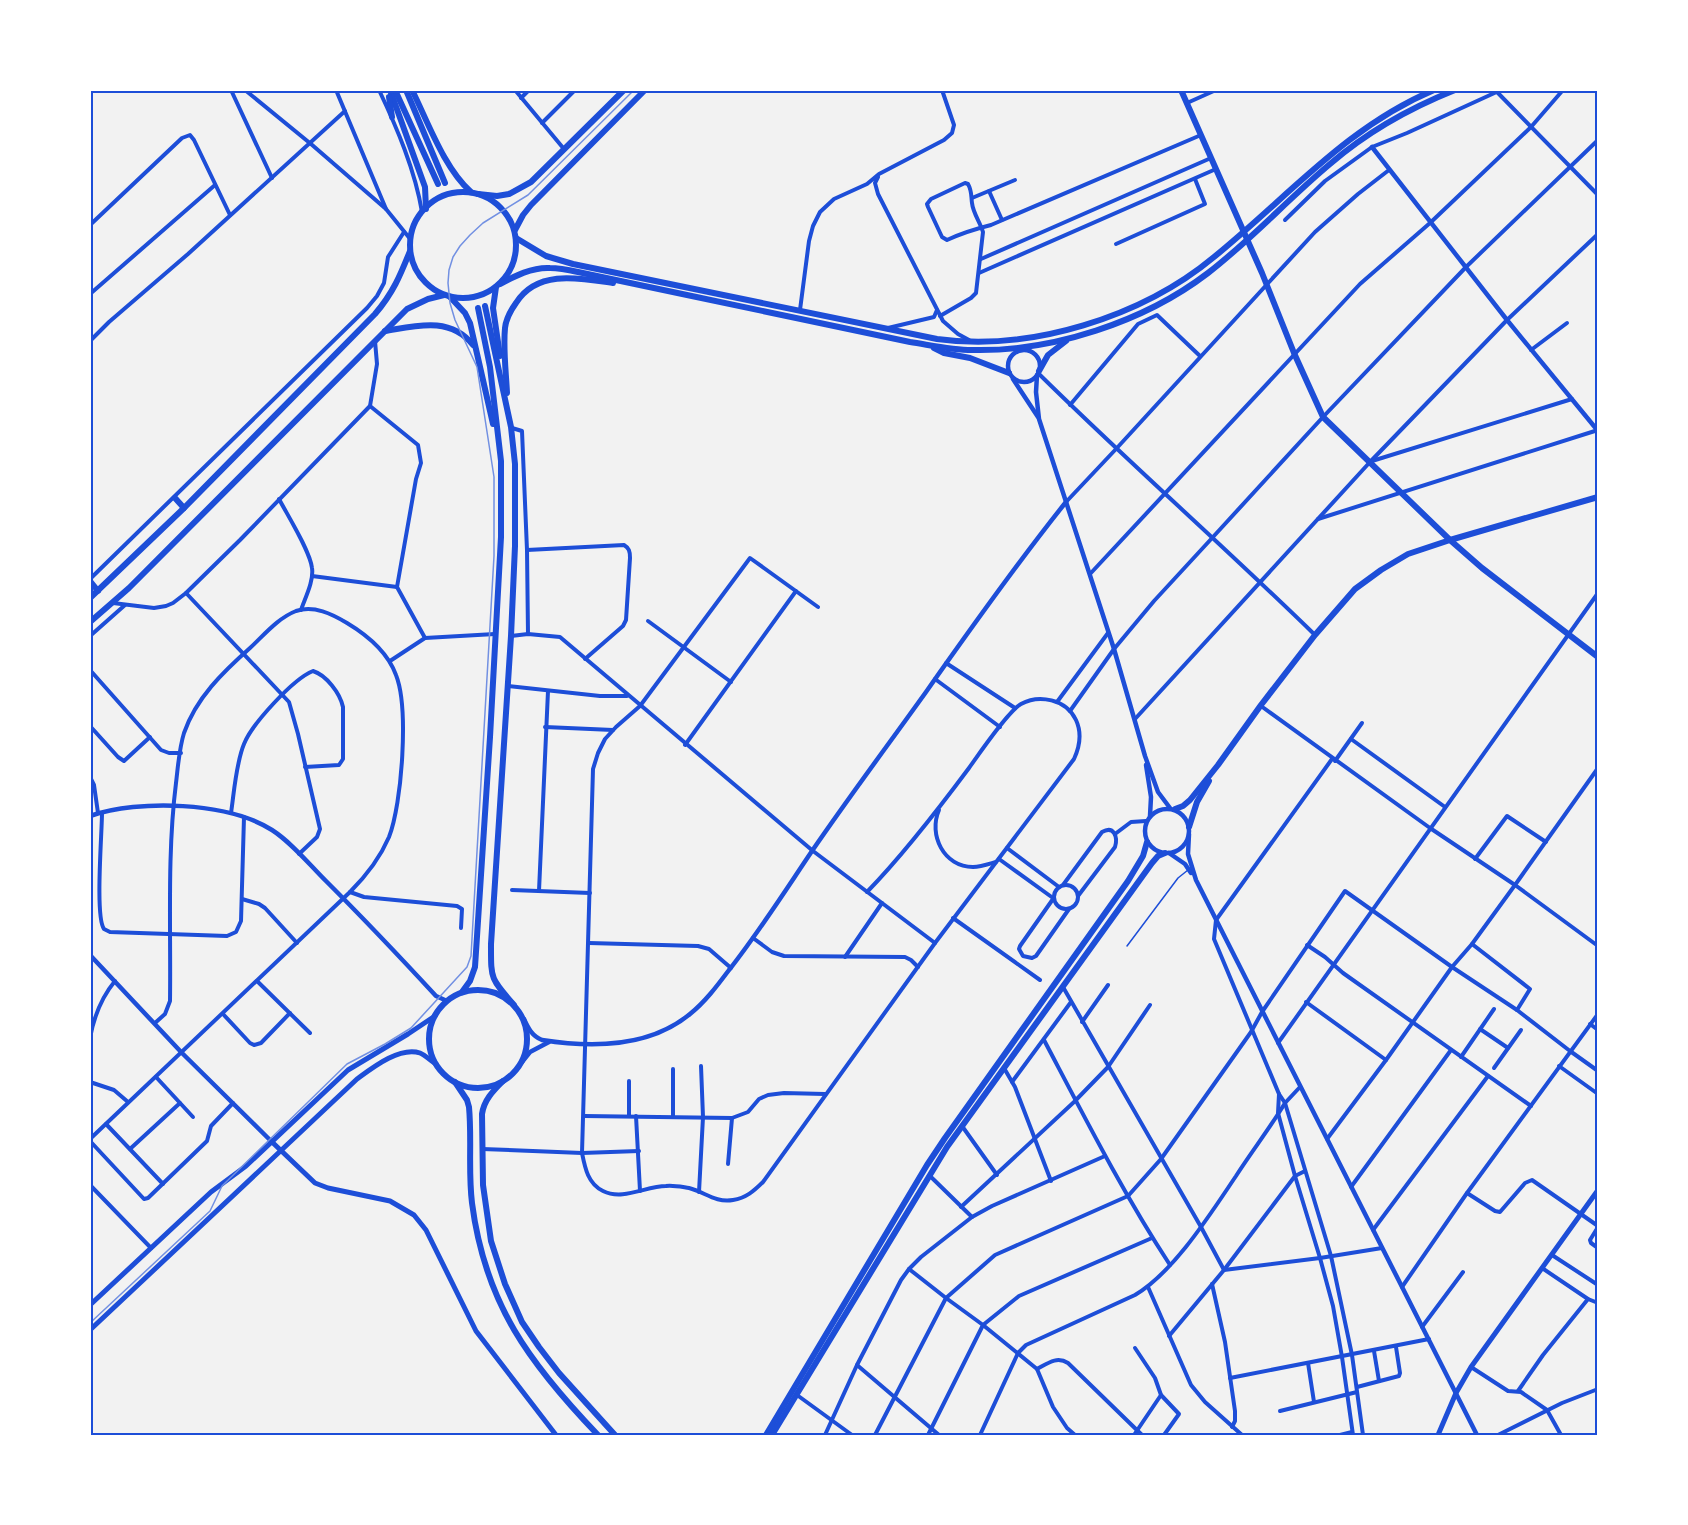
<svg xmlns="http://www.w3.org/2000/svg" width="1688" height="1525" viewBox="0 0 1688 1525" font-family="Georgia,serif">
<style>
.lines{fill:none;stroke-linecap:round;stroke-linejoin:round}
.service{stroke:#1d4ed8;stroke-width:1.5}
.minor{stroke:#1d4ed8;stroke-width:4}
.tertiary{stroke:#1d4ed8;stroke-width:4.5}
.secondary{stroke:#1d4ed8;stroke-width:5}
.primary{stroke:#1d4ed8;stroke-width:6}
.trunk{stroke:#1d4ed8;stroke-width:6}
.tram{stroke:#7290e2;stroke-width:1.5}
.neatline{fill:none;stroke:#1d4ed8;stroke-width:2}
</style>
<rect width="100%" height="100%" fill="#f2f2f2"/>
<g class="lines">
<!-- service -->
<polyline class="service" points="1127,946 1178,878 1188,870"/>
<!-- minor -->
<g class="minor">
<polyline points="231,90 272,178"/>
<polyline points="245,90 311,144 386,209 411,240"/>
<polyline points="336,90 386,209"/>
<path d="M379 90C397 128 415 170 422 212"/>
<polyline points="515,90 564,149"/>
<polyline points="1497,92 1598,195"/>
<polyline points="521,98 529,90"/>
<polyline points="1187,103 1216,90"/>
<polyline points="542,123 575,90"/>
<polyline points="878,177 875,183 878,194 943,321 958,334 969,340"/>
<polyline points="989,191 1002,220"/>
<polyline points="972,198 1015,180"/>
<polyline points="1285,220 1325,181 1372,147 1407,133 1501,90"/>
<polyline points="90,225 182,138 190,135 194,140 230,215"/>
<polyline points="1116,244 1205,204 1195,179"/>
<polyline points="981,259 1211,158"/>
<polyline points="979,273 1216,169"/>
<polyline points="90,294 215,185"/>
<polyline points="800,310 809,241 813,226 820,212 834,199 867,184 879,174 944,140 952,133 954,125 942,90"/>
<path d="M940 316 971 298 976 293 983 232C980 222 973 213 972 203 971 196 972 191 968 184L965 183 931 199 927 204 928 207 942 237 947 240C962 233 975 229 991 225L1201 135"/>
<polyline points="888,328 934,317 937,310"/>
<polyline points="90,341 109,322 188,254 345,111"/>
<polyline points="1531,350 1567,323"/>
<path d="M1038 373C1128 462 1224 546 1315 635"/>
<polyline points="1070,405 1138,324 1157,315 1200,356"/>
<polyline points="370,406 418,445 421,463 416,479 397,587 425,638"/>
<polyline points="512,428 522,431 527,550 528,634"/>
<polyline points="1372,461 1572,399"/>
<path d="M279 499C288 516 310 551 312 568 314 581 305 598 301 610"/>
<polyline points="1066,502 1116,449 1315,232 1358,194 1389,170"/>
<polyline points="1318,519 1598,430"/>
<path d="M527 550 624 545C629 548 630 551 630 558L626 620 623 626 585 659"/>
<polyline points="1090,574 1360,284 1430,223 1531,127 1563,90"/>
<polyline points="312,576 397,587"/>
<polyline points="90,579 367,308 377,296 384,283 388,257 404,232"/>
<polyline points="186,593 289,702 298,734 320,829 317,837 299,854"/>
<polyline points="113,603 154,608 166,606 173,603 186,593 240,540 370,406 377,364 375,341"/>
<path d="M818 607 750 558 640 706 616 727 605 739 598 753 593 769 582 1153C585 1168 588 1184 603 1191 623 1201 646 1186 666 1186 673 1185 682 1187 689 1188 705 1192 715 1203 733 1200 746 1198 754 1191 763 1182L935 943 1074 759C1080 746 1082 733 1076 720 1066 699 1039 694 1021 704 1008 711 979 754 969 768 937 811 904 854 867 892"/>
<polyline points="648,621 731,682"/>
<polyline points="90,636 125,605"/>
<polyline points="511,636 528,634 560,637 813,851 935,943"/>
<polyline points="390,661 425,638 495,634"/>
<polyline points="946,663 1015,708"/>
<polyline points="90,670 161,750 169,753 181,753"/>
<polyline points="935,679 1000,727"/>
<polyline points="508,686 600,696 627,696"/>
<polyline points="1057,702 1108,633"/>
<polyline points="1261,706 1430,828 1515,885 1598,946"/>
<polyline points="1070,711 1114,649 1154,601 1213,537 1323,417 1466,267 1598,140"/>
<polyline points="1135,719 1370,462 1507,320 1598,234"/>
<polyline points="90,726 118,757 124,761 150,737"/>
<polyline points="545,727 613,730"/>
<polyline points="1351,739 1445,807"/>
<polyline points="685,745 796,591"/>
<polyline points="1332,759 1216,920 1214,939 1279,1094 1285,1103 1331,1256 1352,1355 1363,1435"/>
<polyline points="1335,761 1362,723"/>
<polyline points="90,777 94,785 98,813"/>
<path d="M939 810C928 835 944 867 973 867 981 867 989 864 996 862"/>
<path d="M102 813C102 833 95 917 104 929L110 932 227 936 236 932 241 921 244 817"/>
<path d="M231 813C234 793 236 763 244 744 252 724 293 679 313 671 326 675 340 693 343 707V759L339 765 305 767"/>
<polyline points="1115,834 1131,822 1146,821"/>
<polyline points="1007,848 1059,887"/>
<polyline points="999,859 1053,898"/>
<polyline points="1475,859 1507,816 1546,842"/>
<circle cx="1066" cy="897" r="12"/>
<path d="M1063 885 1102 832C1114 825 1118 837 1115 847L1078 896"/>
<polyline points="512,890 590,893"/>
<polyline points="539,891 548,691"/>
<polyline points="350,892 364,897 457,906 462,909 461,928"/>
<polyline points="242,899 259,904 265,908 297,943"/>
<polyline points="1053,899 1020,946 1019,949 1023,956 1032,958 1036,956 1069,909"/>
<polyline points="953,918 1040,980"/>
<polyline points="753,938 772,952 784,956 905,957 911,960 918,967"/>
<polyline points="589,943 698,946 709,949 731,968"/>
<polyline points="1472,944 1530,989 1517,1010"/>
<polyline points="1307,945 1325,957 1343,973 1531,1106"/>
<polyline points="845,957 882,903"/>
<polyline points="257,981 310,1033"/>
<polyline points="1063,987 1201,1227 1224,1270 1320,1258 1382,1248"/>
<polyline points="1306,1002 1386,1060"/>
<polyline points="223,1014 250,1043 254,1045 261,1043 290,1013"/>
<polyline points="1082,1022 1108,985"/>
<polyline points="1590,1024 1598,1030"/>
<polyline points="1480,1029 1508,1048"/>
<path d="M90 1038C94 1016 101 998 115 981"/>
<path d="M1044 1040C1084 1116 1123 1193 1170 1265"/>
<polyline points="1278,1043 1598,593"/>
<polyline points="1461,1057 1494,1009"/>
<polyline points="1559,1066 1598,1094"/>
<polyline points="1004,1068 1015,1087 1051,1181"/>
<polyline points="1494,1068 1521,1030"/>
<polyline points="673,1069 673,1117"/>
<polyline points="156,1077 193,1117"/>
<polyline points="629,1081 629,1116"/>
<polyline points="90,1082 114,1090 128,1102"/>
<polyline points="1012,1082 1071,1002"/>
<polyline points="1279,1094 1278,1113 1295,1176 1320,1258 1333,1306 1342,1357 1353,1435"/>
<polyline points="584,1116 732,1118 748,1112 759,1099 768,1095 784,1093 825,1094"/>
<polyline points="636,1116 640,1191"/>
<polyline points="106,1124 163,1184"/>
<polyline points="962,1126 997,1175"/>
<path d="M90 1139 350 892C366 876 380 858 389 837 402 804 409 708 396 675 388 653 367 635 347 623 332 614 314 605 296 611 278 618 264 635 250 648 223 672 196 698 184 733 179 749 178 767 176 783 167 855 171 928 170 1001L165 1014 155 1023"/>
<polyline points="1327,1139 1386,1060 1452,967 1472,944 1515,885 1598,768"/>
<polyline points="90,1141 144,1199 148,1198 207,1141 211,1126 233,1103"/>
<polyline points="130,1149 180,1103"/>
<polyline points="482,1149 582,1153 639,1151"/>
<polyline points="728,1164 732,1118"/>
<polyline points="930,1176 972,1217"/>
<polyline points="90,1185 151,1248"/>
<polyline points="1351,1187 1451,1050"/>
<polyline points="699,1192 703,1117 701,1066"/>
<polyline points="1467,1193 1495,1211 1500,1212 1525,1183 1532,1180 1598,1226"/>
<polyline points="961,1207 1074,1102 1108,1067 1150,1005"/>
<polyline points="1598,1227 1590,1240 1591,1243 1598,1248"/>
<polyline points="1373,1230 1488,1076"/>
<polyline points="1552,1255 1598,1285"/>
<polyline points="1542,1268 1588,1299 1598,1303"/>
<polyline points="909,1269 946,1298 983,1325 1037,1369 1053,1407 1067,1428 1075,1435"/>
<polyline points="1212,1284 1225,1342 1235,1411 1235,1421 1232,1427"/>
<polyline points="1148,1287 1191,1385 1205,1402 1242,1435"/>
<polyline points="1402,1287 1467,1193 1598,1014"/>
<polyline points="1422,1327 1463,1272"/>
<polyline points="1169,1336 1224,1270 1295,1176 1305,1171"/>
<polyline points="1135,1348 1155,1378 1161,1395 1179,1414 1164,1435"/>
<polyline points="1374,1351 1379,1381"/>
<polyline points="1308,1363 1314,1402"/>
<polyline points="857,1365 939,1435"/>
<polyline points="1471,1367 1508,1391 1521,1392 1547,1410 1561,1435"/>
<path d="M1037 1369C1048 1363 1057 1356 1068 1363L1142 1435"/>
<polyline points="1230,1378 1429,1339"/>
<polyline points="1357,1387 1399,1376 1400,1373 1396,1347"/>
<polyline points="1518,1391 1543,1355 1588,1299"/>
<polyline points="797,1395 852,1435"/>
<polyline points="1280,1411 1357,1392"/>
<polyline points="825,1435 857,1365 901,1280 909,1269 921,1257 972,1217 992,1206 1105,1156"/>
<polyline points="875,1435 946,1298 995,1255 1128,1196 1161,1159 1251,1032 1262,1012 1345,891 1452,967 1517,1010 1570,1051 1598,1071"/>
<polyline points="928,1435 983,1325 1019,1296 1152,1238"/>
<path d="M980 1435 1018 1353 1026 1345 1135 1295C1174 1272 1211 1213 1236 1176 1252 1151 1270 1128 1285 1103L1300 1087"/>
<polyline points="1134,1435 1161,1395"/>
<polyline points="1340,1435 1352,1432"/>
<polyline points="1498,1435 1562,1403 1598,1389"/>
</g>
<!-- tertiary -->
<g class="tertiary">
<polyline points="1372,147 1507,320 1598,431"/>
<circle cx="1024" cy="366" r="16"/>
<polyline points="1037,375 1036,392 1039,419 1114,649 1145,756 1158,792 1170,808"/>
<polyline points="1013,379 1038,417"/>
<polyline points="1146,765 1151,797 1150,816"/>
<circle cx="1167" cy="831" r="22"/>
<path d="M90 816C139 799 228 802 272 830 292 843 309 864 326 881 363 918 400 957 436 996L447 1001"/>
<polyline points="1189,834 1188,854 1196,880 1477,1435"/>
<polyline points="1169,853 1185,864 1191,873"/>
<polyline points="90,955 182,1053 271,1141"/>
<path d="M524 1019C528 1028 532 1036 542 1040 592 1048 649 1048 690 1014 705 1002 717 986 729 970 759 932 785 891 812 851 849 797 888 745 926 692 971 628 1017 563 1066 502"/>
<polyline points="522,1062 530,1052 549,1042"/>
</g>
<!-- secondary -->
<g class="secondary">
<polyline points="271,1141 315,1183 328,1188 390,1201 414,1215 426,1230 476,1331 556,1435"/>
<polyline points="90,1305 211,1192 246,1166 348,1070 408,1034 435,1016"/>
<path d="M90 1330 357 1079C372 1068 400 1046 420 1053 425 1055 431 1061 436 1064"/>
<polyline points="1438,1435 1456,1393 1471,1367 1598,1190"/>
</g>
<!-- primary -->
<g class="primary">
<polyline points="1181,90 1262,273 1294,353 1323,417 1450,540 1482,568 1598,657"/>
<polyline points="478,194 497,196 509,194 531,182 624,90"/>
<polyline points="515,230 523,215 531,205 645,90"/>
<polyline points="175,498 184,508"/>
<polyline points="90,581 98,591"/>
<path d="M90 598 184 508 375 314C393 293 400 276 410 251"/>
<polyline points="90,622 129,588 407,309 428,299 444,295"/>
<polyline points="1175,809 1183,806 1190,800 1218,765 1261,705 1315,635 1355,589 1381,570 1408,554 1450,540 1598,497"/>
<polyline points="1189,827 1197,802 1209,781"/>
</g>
<!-- trunk -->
<g class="trunk">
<polyline points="390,90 425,187 426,209"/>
<polyline points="395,90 438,184"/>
<polyline points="406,90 445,183"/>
<path d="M412 90C428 122 444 168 471 192"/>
<polyline points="389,97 392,117"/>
<circle cx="463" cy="245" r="53"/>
<path d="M516 238 546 256 573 264 937 339C1030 352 1142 317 1214 257 1287 198 1346 127 1434 90"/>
<path d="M500 284C515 276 532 267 550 268 559 268 569 270 578 272 651 287 723 303 796 318 834 326 872 334 910 342 930 345 951 350 972 350 1052 352 1144 322 1208 273 1251 240 1288 199 1330 164 1367 132 1410 108 1455 90"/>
<polyline points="496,287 493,308 500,356"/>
<polyline points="450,297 465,313 470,323 493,424"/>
<path d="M485 306 511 427 515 464V546L511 636 491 944C491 979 490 978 514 1005"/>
<path d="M385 331C416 326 450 316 473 345"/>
<polyline points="934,348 944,353 970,358 1009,373"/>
<polyline points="1039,371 1048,355 1066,341"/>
<path d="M507 393C506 372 503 349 505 328 506 319 511 310 516 303 537 269 580 278 613 283"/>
<circle cx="478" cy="1039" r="49"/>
<polyline points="462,992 470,981 475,967 490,737 501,537 501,461 490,367 478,308"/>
<path d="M503 1081C493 1091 484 1100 482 1114L483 1185 491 1241 505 1284 522 1322 539 1347 559 1373 615 1435"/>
<path d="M455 1082 467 1100 469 1107C472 1139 468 1171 472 1203 485 1304 530 1364 598 1435"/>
<polyline points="766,1435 927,1165 945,1138 1128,881 1143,856 1147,842"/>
<polyline points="772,1435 947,1147 1152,863 1158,856 1165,853"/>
</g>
<!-- tram -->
<polyline class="tram" points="90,1323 210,1211 222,1186 347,1064 385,1044 411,1028 467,967 471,956 494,556 494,477 477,367 455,320 450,303 448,283 449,270 453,257 460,246 470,235 483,223 528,195 634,90"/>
</g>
<!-- border -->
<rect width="1688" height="1525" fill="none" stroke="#ffffff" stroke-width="183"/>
<rect x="92" y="92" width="1504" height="1342" class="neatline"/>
</svg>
